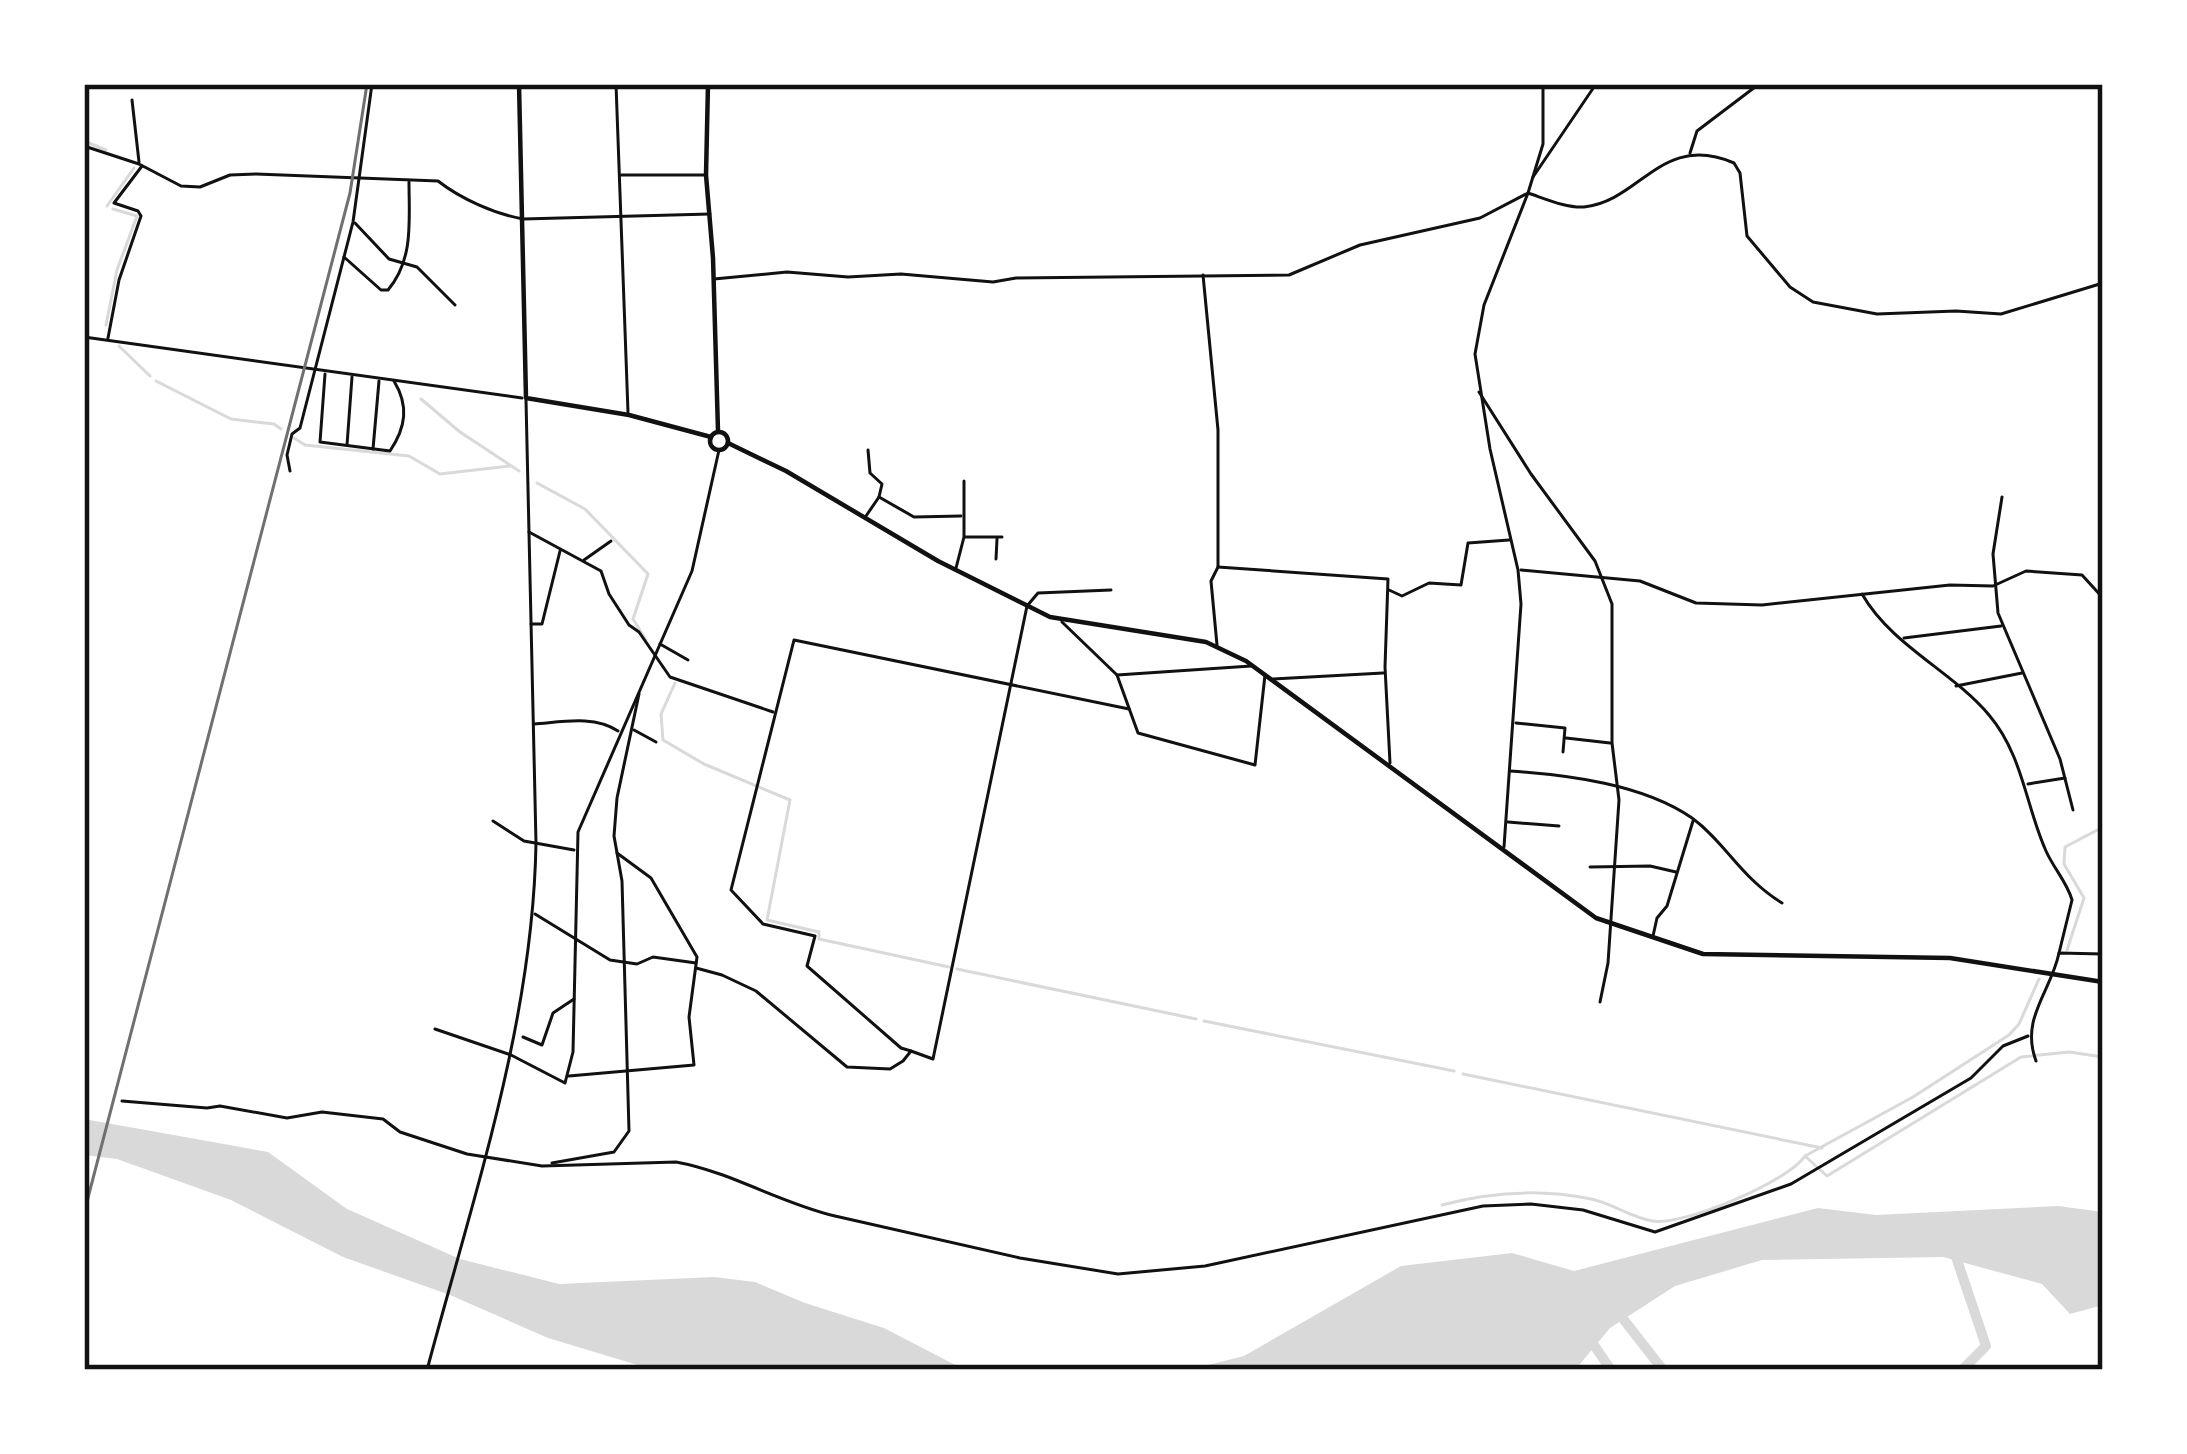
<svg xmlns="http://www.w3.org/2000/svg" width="2187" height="1454" viewBox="0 0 2187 1454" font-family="Arial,sans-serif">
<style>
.water{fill:#d9d9d9}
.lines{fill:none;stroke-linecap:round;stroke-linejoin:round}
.stream{stroke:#d9d9d9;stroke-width:3}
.river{stroke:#d9d9d9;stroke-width:10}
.minor{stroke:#111;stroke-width:3}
.tertiary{stroke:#111;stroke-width:3}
.secondary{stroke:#111;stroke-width:3}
.primary{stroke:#111;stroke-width:4.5}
.rail{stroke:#707070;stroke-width:3}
.neatline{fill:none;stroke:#111;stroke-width:4.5}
</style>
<rect width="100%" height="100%" fill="#fff"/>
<!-- water -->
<g class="water">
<polygon points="84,1119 268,1152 347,1209 460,1259 559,1284 714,1277 755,1282 805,1303 884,1328 965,1370 654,1370 548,1338 450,1295 343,1257 231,1200 117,1159 84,1155"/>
<polygon points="2058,1206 2103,1212 2103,1305 2070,1314 2042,1284 1943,1257 1762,1260 1675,1286 1610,1328 1575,1370 1188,1370 1244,1356 1401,1266 1512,1253 1574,1271 1818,1208 1876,1215"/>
</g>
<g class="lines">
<!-- stream -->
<g class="stream">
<polyline points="84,141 106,150"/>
<polyline points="107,206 134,168"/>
<polyline points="106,325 117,270 137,216 113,209"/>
<polyline points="119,346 150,376"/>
<polyline points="156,381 231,419 274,424 281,429"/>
<polyline points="421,399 460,432 519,471"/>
<polyline points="294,438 305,445 409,456 440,474 510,466"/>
<polyline points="537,483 585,509 648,574 633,619 646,640"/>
<polyline points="675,683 661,714 663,740 704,764 790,800 767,920 819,932 819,939 949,967"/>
<polyline points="2067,950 2084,898 2064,864 2065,847 2103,827"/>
<polyline points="957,969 1196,1019"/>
<polyline points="1204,1021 1454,1071"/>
<polyline points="1463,1074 1822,1148"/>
<polyline points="1806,1157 1827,1176 2021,1057 2069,1052 2103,1057"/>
<path d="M1442 1205C1490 1192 1542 1189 1591 1199 1612 1203 1632 1218 1653 1221 1683 1226 1788 1182 1805 1156L1913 1097 2009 1035 2019 1024 2039 979"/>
</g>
<!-- river -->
<g class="river">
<polyline points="1954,1251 1986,1346 1962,1370"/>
<polyline points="1617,1311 1663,1370"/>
<polyline points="1587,1335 1611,1370"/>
</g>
<!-- minor -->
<g class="minor">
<polyline points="616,84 628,412"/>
<polyline points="801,84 901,84"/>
<polyline points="132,100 139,162"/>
<path d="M84 146 139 164 181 186 200 187 230 175 256 174 438 181C461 199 495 214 523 219L710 214"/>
<polyline points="1690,153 1697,131 1759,84"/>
<polyline points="621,175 706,175"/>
<polyline points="1533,177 1596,84"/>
<polyline points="355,223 389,259 417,267 455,305"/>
<path d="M344 257 381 290H388C414 259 409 221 409 182"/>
<polyline points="1203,275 1218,430 1218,567 1211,581 1217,645"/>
<path d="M714 279 787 272 848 277 901 274 993 282 1016 278 1289 275 1360 245 1480 218 1528 193C1546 199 1566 208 1584 207 1641 201 1661 132 1734 163L1740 173 1747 236 1790 287 1813 302 1877 314 1956 311 2001 314 2103 283"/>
<polyline points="108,338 119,280 141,216 138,211 114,203 142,166"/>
<path d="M325 374 320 442 390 451C406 427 409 406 394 381"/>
<polyline points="1479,392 1531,474 1595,561 1612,604 1612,743 1619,800 1608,963 1600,1002"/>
<polyline points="347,445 352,377"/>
<polyline points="373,449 379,381"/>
<polyline points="290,471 287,455 292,434 300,428 353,222 372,84"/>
<polyline points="879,497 914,517 961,516"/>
<polyline points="2002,497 1993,554 1998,613 2060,759 2073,810"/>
<polyline points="866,516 879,497 882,484 870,473 868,450"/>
<polyline points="529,532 601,571 609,594 629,625 639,632 670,677 773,712"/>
<polyline points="965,537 1002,537"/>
<polyline points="996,559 997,539"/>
<polyline points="584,560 611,541"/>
<polyline points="1218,567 1388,579 1385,667 1390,763"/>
<polyline points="956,568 964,537 964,481"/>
<polyline points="1521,570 1640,581 1696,603 1762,605 1950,585 1993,586 2026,571 2082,575 2103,598"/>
<polyline points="1389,590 1402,596 1429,583 1461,585 1468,543 1509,540"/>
<path d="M1862 594C1892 646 1952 671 1989 715 2023 755 2026 807 2046 851 2054 869 2067 882 2072 900L2059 953"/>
<polyline points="1062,622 1117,675 1138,733 1255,765 1265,675"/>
<polyline points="531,624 542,624 560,551"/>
<polyline points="1904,638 2001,626"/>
<polyline points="660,644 688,660"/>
<polyline points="1117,675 1251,666"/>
<polyline points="1273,679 1383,673"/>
<polyline points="1956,686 2022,673"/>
<polyline points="1516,723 1565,728 1563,752"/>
<path d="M534 724C562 722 594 715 618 731"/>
<polyline points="634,730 656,742"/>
<polyline points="1566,738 1610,743"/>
<path d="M1510 771C1568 775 1643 784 1692 818 1725 842 1741 878 1782 903"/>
<polyline points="2028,784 2065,778"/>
<polyline points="493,821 524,841 574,850"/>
<polyline points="1508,822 1559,826"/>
<polyline points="1590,867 1650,866 1676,872"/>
<polyline points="535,914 610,960 637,964 653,957 696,963"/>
<polyline points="1653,936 1657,918 1667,906 1693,821"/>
<polyline points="696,968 722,975 756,991 847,1067 890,1069 903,1061 911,1051 933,1059 1027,606 1038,593 1111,590"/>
<polyline points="435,1029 511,1055 565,1083 573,1052 578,832 692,571 719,450"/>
<polyline points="523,1037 542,1045 553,1013 574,999"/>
<polyline points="911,1051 901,1048 807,966 815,936 763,924 731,890 794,640 1129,709"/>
<path d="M2036 1061C2020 1018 2051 992 2059 953L2103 954"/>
<polyline points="569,1076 694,1065 689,1017 697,957 651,878 617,853"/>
<path d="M122 1101 207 1108 220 1106 287 1118 322 1112 383 1119 400 1132 467 1154 542 1166 676 1162C731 1172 780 1203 835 1216L1020 1258 1118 1274 1205 1266 1483 1206 1531 1204 1583 1210 1655 1232 1791 1184 1971 1078 2003 1046 2028 1036"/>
<polyline points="552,1163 614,1152 629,1131 622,881 614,836 617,798 639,694"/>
</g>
<!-- tertiary -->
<polyline class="tertiary" points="84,337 522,398"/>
<!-- secondary -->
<g class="secondary">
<polyline points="1504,847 1521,604 1518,570 1490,449 1475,354 1484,305 1528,193 1543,144 1543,84"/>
<path d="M427 1370C473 1197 533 1023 536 843L526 400"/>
</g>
<!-- primary -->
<g class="primary">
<polyline points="519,84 526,398 629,415 711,437"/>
<polyline points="708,84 706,175 713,258 718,431"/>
<circle cx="719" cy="441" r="9"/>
<polyline points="728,443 786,471 938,561 1050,617 1206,642 1246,661 1596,918 1703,954 1950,958 2103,982"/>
</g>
<!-- rail -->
<polyline class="rail" points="84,1213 350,193 367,84"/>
</g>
<!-- border -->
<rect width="2187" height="1454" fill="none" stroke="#ffffff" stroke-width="174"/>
<rect x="87" y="87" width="2013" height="1280" class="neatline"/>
</svg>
